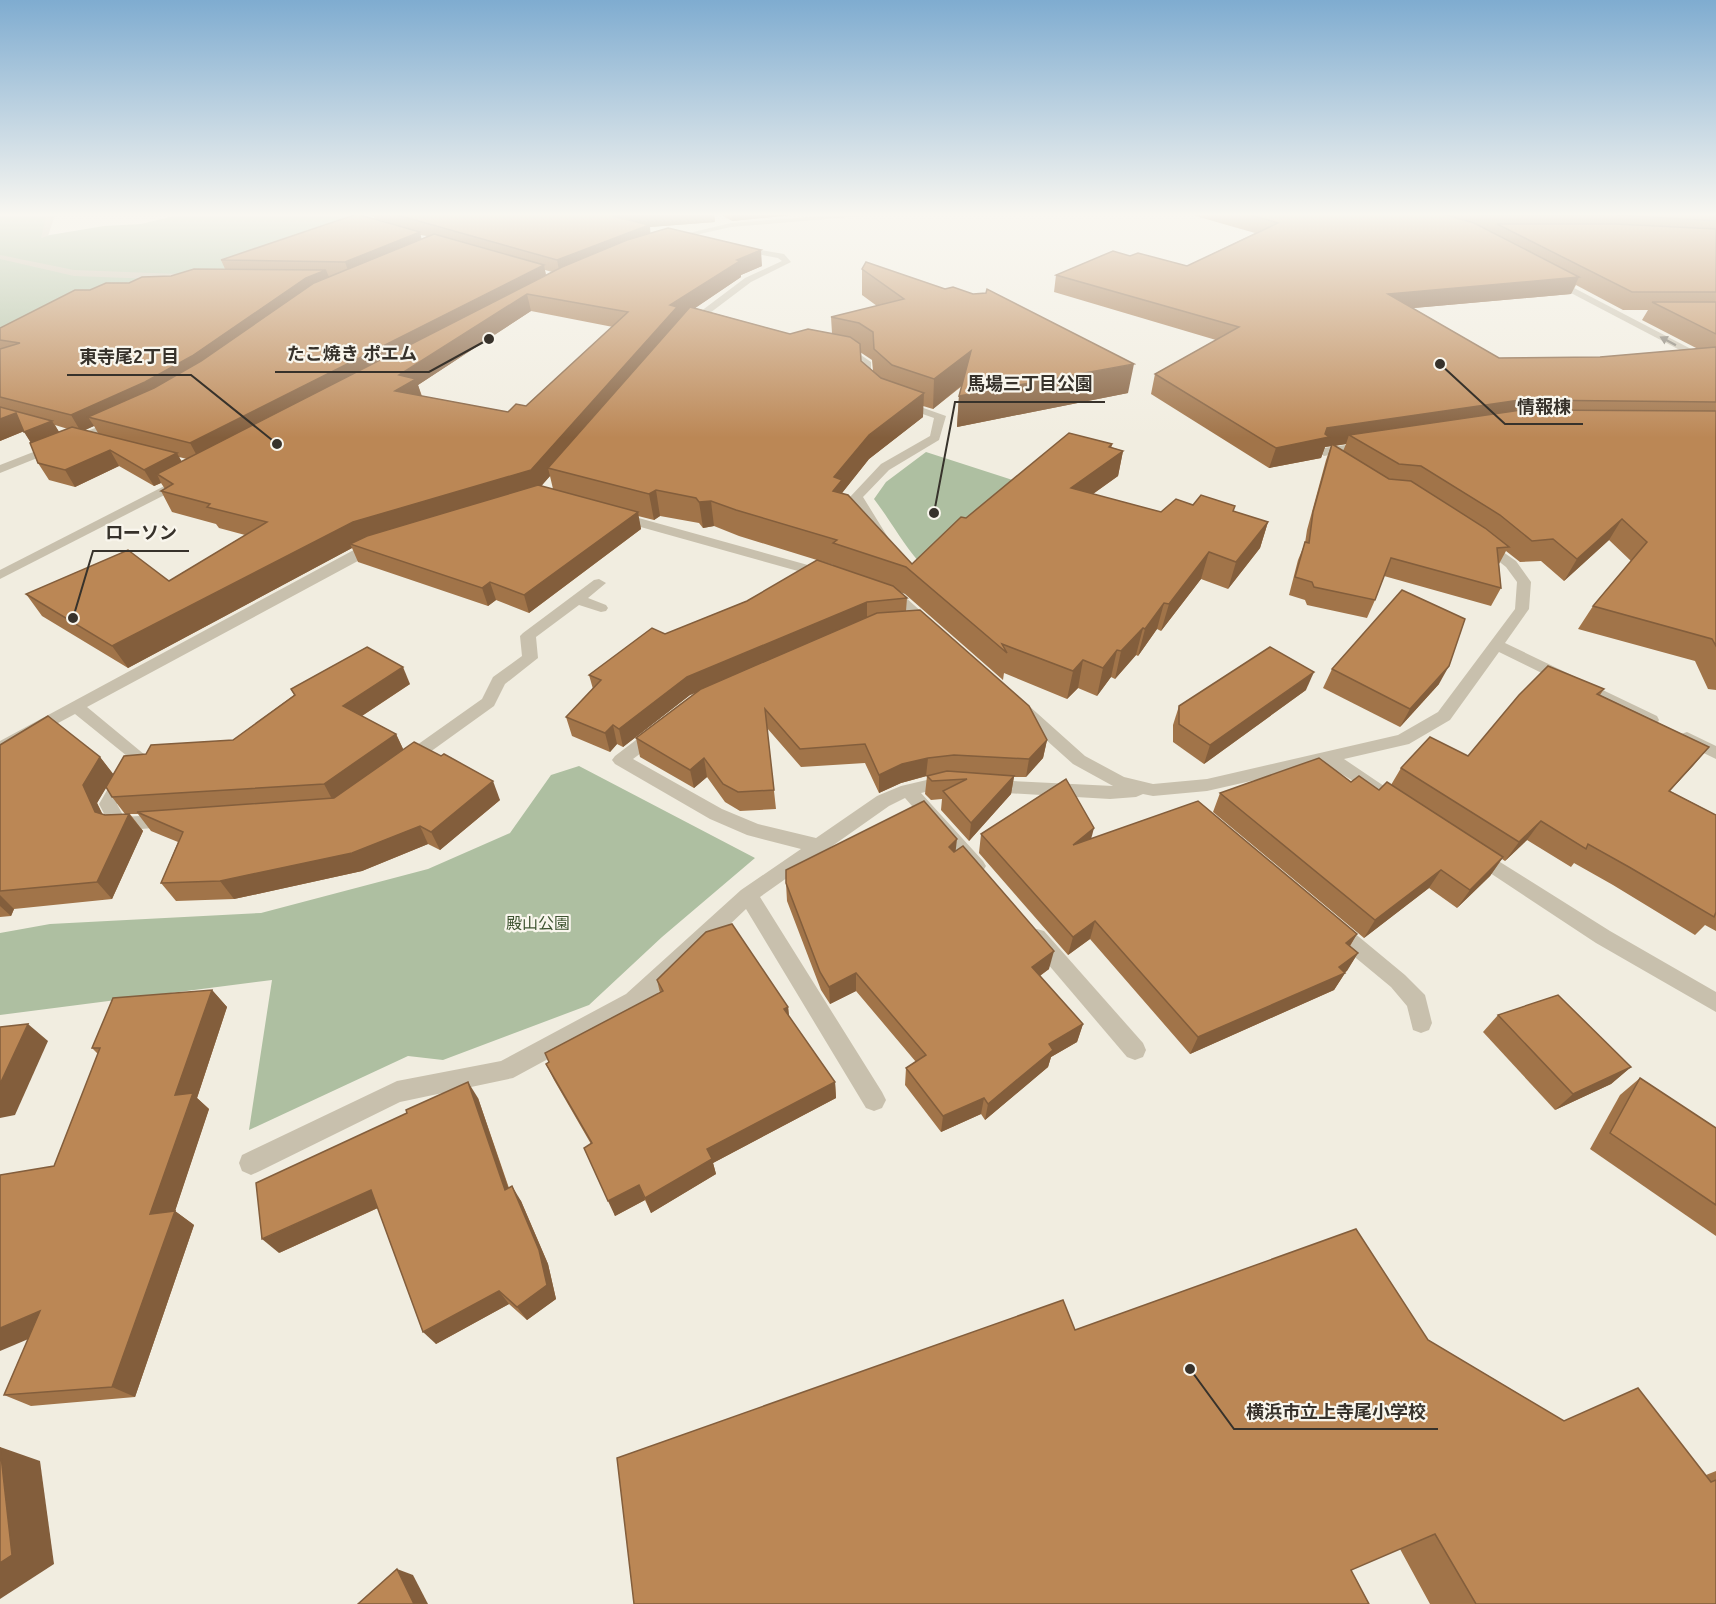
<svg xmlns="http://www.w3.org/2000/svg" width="1716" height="1604" viewBox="0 0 1716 1604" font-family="Ubuntu,'Noto Sans JP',sans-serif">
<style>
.green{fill:#aebfa1}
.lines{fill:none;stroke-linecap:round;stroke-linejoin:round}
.minor{fill:#c8c0ad;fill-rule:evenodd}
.wall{fill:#a17449;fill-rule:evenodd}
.shaded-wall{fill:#835e3c}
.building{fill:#bb8755;stroke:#835e3c;stroke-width:1.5;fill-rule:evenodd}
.oneway{fill:#787266}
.labels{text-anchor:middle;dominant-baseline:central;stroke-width:4.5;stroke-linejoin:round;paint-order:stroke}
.park-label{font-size:16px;fill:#3e5431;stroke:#f9f6ed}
.leader{fill:none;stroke:#37322b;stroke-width:2}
.callout-dot{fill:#37322b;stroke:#f9f6ed;stroke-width:2}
.callout-label{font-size:18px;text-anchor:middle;font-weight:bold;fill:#37322b;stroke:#f9f6ed;stroke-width:4.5;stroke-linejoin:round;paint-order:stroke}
</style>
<rect width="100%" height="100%" fill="#f1ede0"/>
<!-- green -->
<g class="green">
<polygon points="0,213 54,213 44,236 104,226 141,224 186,213 328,213 354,221 279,259 0,336"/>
<path d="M926 452 1022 483 919 562C902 542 890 520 874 499L886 482Z"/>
<polygon points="579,766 755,858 662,937 589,1005 443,1060 408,1056 249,1130 272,980 0,1015 0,933 50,924 261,913 428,869 510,833 551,775"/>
</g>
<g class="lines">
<!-- minor -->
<g class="minor">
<polygon points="49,213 57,213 54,218 48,236 41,238 46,217"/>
<polygon points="325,213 337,213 373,225 369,227"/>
<polygon points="860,213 898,213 731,227 668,241 664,239 731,223"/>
<polygon points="736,246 784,254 791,262 751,282 690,328 684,328 684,324 745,278 782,261 778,258 736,250"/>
<polygon points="0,255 74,270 180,274 184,277 180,280 74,276 0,259"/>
<polygon points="1553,277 1716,362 1716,369 1550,282 1549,280"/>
<polygon points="839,349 858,353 871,362 871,379 878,386 877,388 869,388 862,382 862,365 851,357 835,354 834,352"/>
<polygon points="901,400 946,416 939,440 889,470 863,497 889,539 882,543 877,542 850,497 881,464 930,436 934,418 897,405 897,401"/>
<polygon points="118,419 122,420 122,424 0,473 0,465"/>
<polygon points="1368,442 1374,445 1372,447 1324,456 1318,452 1324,448"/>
<polygon points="182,477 188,481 186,484 0,579 0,570"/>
<polygon points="617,512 833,572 835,575 828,579 823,578 612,519 611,516"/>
<polygon points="1483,538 1516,561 1531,582 1529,609 1505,643 1657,716 1659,720 1657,724 1645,724 1499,652 1450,720 1409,744 1344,759 1384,786 1387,790 1384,794 1378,796 1325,764 1207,791 1153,796 1143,794 1136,797 1110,799 990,792 984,790 981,786 984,782 990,780 1113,786 1073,764 1016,713 1014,709 1016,705 1028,705 1085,756 1124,777 1153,784 1207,779 1398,735 1438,712 1515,609 1517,582 1506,567 1478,545 1476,542 1478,539"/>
<polygon points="377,541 382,542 384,545 382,548 87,707 145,755 117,804 124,817 169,814 175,816 178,821 175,826 119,831 112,829 99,804 127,756 75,714 0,754 0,741 363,545"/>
<polygon points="599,579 606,583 588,598 606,605 608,608 606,611 601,612 579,605 536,637 538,658 505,684 494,706 412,765 400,765 397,761 400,757 482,699 493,677 522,656 520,636 523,633 594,580"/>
<polygon points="885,590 904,596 935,624 937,627 935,630 925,630 894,602 878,594"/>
<polygon points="655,728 661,730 663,734 661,738 633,759 722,809 758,824 816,838 877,796 901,786 948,775 954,777 957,781 954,785 921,793 983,861 986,866 983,871 976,873 969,871 905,798 889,806 760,897 882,1092 886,1100 882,1108 874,1111 866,1108 746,909 642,1008 513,1078 400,1102 260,1171 251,1175 242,1171 239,1163 242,1155 397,1081 501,1061 626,994 741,890 801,849 747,835 710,819 615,764 612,760 615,756 649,730"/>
<polygon points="1687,732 1716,746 1716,759 1681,742 1679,738 1681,734"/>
<polygon points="1476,847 1610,931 1716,992 1716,1012 1596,943 1469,859 1467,854 1469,849"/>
<polygon points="1334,920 1341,922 1405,975 1425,995 1432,1023 1429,1030 1421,1033 1413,1030 1407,1006 1391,987 1327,934 1324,928 1327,922"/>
<polygon points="1037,929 1044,931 1143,1043 1146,1050 1143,1057 1135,1060 1127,1057 1030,943 1027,937 1030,931"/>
</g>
</g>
<!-- wall -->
<g class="wall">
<path d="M362 213H714L715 222 650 227V233L762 266 741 275V277L695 308 790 334 832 333 831 317 877 306 862 295V269L1128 393 957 427 959 396 962 386 933 409 923 406V417L869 459 842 493 912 564 966 518 1112 444 1111 447 1123 451 1118 476 1093 494 1161 512 1193 505 1233 511 1268 522 1260 548 1228 589 1201 579 1161 631 1157 629 1138 656 1136 655 1115 679 1111 677 1097 696 1078 688 1067 699 1004 673 1003 680 905 594 900 592 907 598 906 611 1047 740 1043 758 1026 777H1014L1011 794 969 841 941 810 942 799 931 800 925 794 927 776 901 783 879 793 865 763 801 767 767 728 776 809 740 811 725 802 707 777 694 788 640 757 636 738 697 692 690 695 623 747 617 744 610 752 572 736 566 717 593 689 589 675 665 634 833 566V565L739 536 714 526 703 528 699 523 660 516 654 520 638 516 641 529 529 613 496 600 488 606 358 562 352 548 128 668 42 616 26 594 169 581 245 535 219 528 216 524 172 512 161 491 165 489 161 483 154 486 119 466 75 487 49 480 38 463 31 443 24 431 0 441V328L90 290 171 276 225 269 221 260 375 219 374 217ZM420 235 427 236 421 239ZM545 270 552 272 546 275ZM531 311 613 327 526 406 508 412 422 396 418 385ZM860 352 872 360 873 371 861 361ZM55 425 68 429 59 432ZM94 426 98 433 84 430ZM179 457 187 459 182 462ZM550 476 553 489 541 486Z"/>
<polygon points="718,213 813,213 732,221"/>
<path d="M1185 213H1716V690L1708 689 1695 661 1578 629 1593 606 1631 561 1609 540 1564 581 1541 561 1520 562 1506 551 1499 564 1501 588 1491 606 1384 576 1375 600 1367 618 1307 605 1305 600 1289 595 1298 560 1305 543 1307 530 1326 460 1331 446 1325 447 1321 458 1269 468 1151 394 1155 374 1216 340 1054 292 1056 275 1130 256 1187 266 1255 233ZM1576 285 1623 310H1648L1642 320 1698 349 1600 357 1499 358 1413 308 1571 294ZM1346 444 1343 451 1335 446Z"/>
<polygon points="1332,669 1439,684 1400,727 1323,688"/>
<path d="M410 684 362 716 396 734 403 749 500 800 440 850 428 844 362 871 234 899 176 901 161 883 178 842 151 831 138 814H130L143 831 112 899 14 909 11 916 0 917V745L100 757 113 774 146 754 233 740 294 695 291 689ZM106 787 112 797 125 814 103 815 97 803Z"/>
<polygon points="1604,689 1600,695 1709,747 1670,791 1716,815 1716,931 1705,925 1695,935 1613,885 1574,863 1571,867 1527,840 1505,861 1502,859 1490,876 1457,908 1429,888 1364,938 1213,812 1220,793 1351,782 1379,790 1391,785 1401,768 1468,756"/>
<polygon points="1306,690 1204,764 1173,742 1173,725 1179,706"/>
<polygon points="981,834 1091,839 1357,934 1350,946 1358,953 1334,990 1190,1054 1090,939 1068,955 979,853"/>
<polygon points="956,851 1049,969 1040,976 1083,1024 1077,1042 1051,1057 1048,1067 985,1120 981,1114 941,1132 905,1085 906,1068 916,1062 856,991 830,1004 821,990 787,901 786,883"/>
<polygon points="657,980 788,1007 789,1017 835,1082 836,1098 713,1163 716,1174 651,1213 645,1200 615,1216 591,1144 554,1080 546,1064 660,993"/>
<polygon points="212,990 227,1007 197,1098 209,1109 175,1211 194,1225 135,1397 31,1406 4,1395 28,1339 54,1166 98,1054 92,1048"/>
<polygon points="1498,1015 1631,1067 1611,1084 1555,1110 1483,1032"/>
<polygon points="1640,1078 1716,1128 1716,1236 1590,1149 1620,1095"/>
<polygon points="478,1098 509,1188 521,1201 548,1264 556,1299 527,1320 509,1304 436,1344 378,1208 279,1253"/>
<polygon points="1075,1330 1428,1340 1564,1421 1706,1475 1716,1471 1716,1604 1430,1604 1400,1549"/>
</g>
<!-- shaded-wall -->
<g class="shaded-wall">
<polygon points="649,213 714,213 715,222 650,227 651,239 560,275 557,260 612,216"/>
<polygon points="732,213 813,213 732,221"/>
<polygon points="420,232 423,245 350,276 345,262"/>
<polygon points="761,250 762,266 741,275 741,277 679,319 679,325 548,468 550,476 537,491 350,544 352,548 128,668 112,646 353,522 531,470 670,305 737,260"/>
<polygon points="544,265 547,282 201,463 190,443"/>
<polygon points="326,270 332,284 200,372 88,417 94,426 81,432 71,415 306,278"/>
<polygon points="1579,277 1571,294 1381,311 1388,294"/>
<polygon points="527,294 531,311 418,385 422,398 395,391 399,375"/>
<polygon points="971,351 968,380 933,409 934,379"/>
<polygon points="1134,364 1128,393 957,427 959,396"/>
<polygon points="924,393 923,417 869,459 842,493 833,491 834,477 869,435"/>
<polygon points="1520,400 1511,420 1349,435 1346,444 1325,447 1321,458 1269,468 1276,448 1327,428"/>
<polygon points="16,413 27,430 0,441 0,419"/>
<polygon points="52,421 63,438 35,449 24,432"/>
<polygon points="1112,444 1108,461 1123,451 1118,476 1066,513 1071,488"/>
<polygon points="110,450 119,466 75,487 65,470"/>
<polygon points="177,453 186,470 157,474 161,483 154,486 144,470"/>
<polygon points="656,490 660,516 654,520 649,494"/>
<polygon points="711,501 714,526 703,528 699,502"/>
<polygon points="638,512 641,529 529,613 524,595"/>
<polygon points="1622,519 1609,540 1564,581 1577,559"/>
<polygon points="1268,522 1260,548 1228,589 1236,562"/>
<polygon points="1209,552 1201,579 1161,631 1169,604"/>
<polygon points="490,582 496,600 488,606 482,588"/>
<polygon points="867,602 867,620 690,695 623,747 619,729 687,677"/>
<polygon points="1164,603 1157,629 1138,656 1145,629"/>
<polygon points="1143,628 1136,655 1115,679 1121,651"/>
<polygon points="1117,650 1111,677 1097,696 1103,668"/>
<polygon points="1083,660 1078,688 1067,699 1073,671"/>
<polygon points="1449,666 1439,684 1400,727 1410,709"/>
<polygon points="403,667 410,684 351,723 343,706"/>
<polygon points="1314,672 1306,690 1204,764 1210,745"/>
<polygon points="613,725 617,744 610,752 605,733"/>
<polygon points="396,734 404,751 333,801 324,784"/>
<polygon points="1047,740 1043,758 1026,777 1029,759"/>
<polygon points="1709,747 1693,766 1653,809 1669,791"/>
<polygon points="100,757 114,775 97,803 110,830 95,812 83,785"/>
<polygon points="704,758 707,777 694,788 690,770"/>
<polygon points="928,758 926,776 901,783 879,793 879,775 902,764"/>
<polygon points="1014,776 1011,794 969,841 971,823"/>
<polygon points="493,781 500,800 440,850 431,832"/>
<polygon points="129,814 143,831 112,899 97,882"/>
<polygon points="1541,821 1527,840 1505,861 1519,842"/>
<polygon points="420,826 428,844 362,871 234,899 220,881"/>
<polygon points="1094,828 1089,847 1073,845"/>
<polygon points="957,839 955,857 949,847"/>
<polygon points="1503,857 1490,876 1457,908 1470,890"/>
<polygon points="1441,870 1429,888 1364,938 1375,920"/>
<polygon points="0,895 14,909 11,916 0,906"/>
<polygon points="1095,921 1090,939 1068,955 1073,937"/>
<polygon points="1357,934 1346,952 1346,943"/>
<polygon points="1054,951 1049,969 1028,984 1032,967"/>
<polygon points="1358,953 1347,971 1344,973 1345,973 1334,990 1190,1054 1198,1037 1339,967"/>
<polygon points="856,973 856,991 830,1004 829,987"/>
<polygon points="212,990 227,1007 197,1098 209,1109 175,1211 194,1225 135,1397 112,1387 175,1095"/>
<polygon points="788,1007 790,1024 784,1009"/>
<polygon points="28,1024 48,1041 15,1115 0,1118 0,1084"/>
<polygon points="1083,1024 1077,1042 1051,1057 1048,1067 985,1120 988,1104 1049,1044"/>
<polygon points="1631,1067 1611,1084 1555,1110 1573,1094"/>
<polygon points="468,1082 478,1098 514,1205 505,1190"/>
<polygon points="835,1082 836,1098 713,1163 716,1174 651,1213 645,1198 707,1149"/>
<polygon points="984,1098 981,1114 941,1132 943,1116"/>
<polygon points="639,1185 645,1200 615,1216 608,1201"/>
<polygon points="512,1186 521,1201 548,1264 556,1299 527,1320 517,1307"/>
<polygon points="371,1190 384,1205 279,1253 262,1239"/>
<polygon points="499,1291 509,1304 436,1344 423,1332"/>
<polygon points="40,1311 64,1324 0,1351 0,1328"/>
<polygon points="0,1447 40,1461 54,1564 0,1599"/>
<polygon points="397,1569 413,1575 428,1604 414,1604"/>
</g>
<!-- building -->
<g class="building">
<polygon points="390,213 649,213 612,216 649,225 557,260"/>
<polygon points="1244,213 1440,213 1474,223 1579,277 1388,294 1499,358 1600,357 1716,347 1716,402 1520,400 1327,428 1325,434 1329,437 1276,448 1155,374 1239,327 1056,275 1113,251 1130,256 1138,253 1187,266 1278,223"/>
<polygon points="1472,213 1601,213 1603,215 1479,215"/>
<polygon points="1616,213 1716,213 1716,221 1618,215"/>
<polygon points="357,214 420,232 345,262 221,260"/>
<polygon points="1497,224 1615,224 1716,229 1716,292 1632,292"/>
<path d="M668 228 761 250 737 260 740 261 670 305 677 307 531 470 353 522 112 646 26 594 128 550 169 581 267 522 207 507 210 504 161 491 173 484 157 474 562 267 627 240ZM527 294 628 312 526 406 516 404 508 412 395 391 416 379 399 375Z"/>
<polygon points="434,234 544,265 190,443 88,417 154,388 201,361 314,283"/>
<polygon points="866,262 945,289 953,287 973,294 986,293 987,289 1134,364 959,396 971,351 934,379 892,365 874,349 873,332 859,323 831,317 904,299 862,269"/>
<polygon points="194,269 326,270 306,278 192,356 145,382 71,415 0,397 0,349 20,343 0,340 0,328 75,290 90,290 106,283 129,283 142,277 171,276"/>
<polygon points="1652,302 1716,302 1716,334"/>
<polygon points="690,307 790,334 808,329 850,337 860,344 861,361 881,378 924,393 869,435 834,477 842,480 833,491 848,495 912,564 961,517 966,518 1069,433 1112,444 1109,447 1123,451 1071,488 1161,512 1176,499 1193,505 1201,495 1235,506 1233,511 1268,522 1236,562 1209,552 1169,604 1164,603 1145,629 1143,628 1121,651 1117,650 1103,668 1083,660 1073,671 1002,644 1007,653 906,567 833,543 837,540 736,510 711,501 699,502 696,498 656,490 649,494 548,468"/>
<polygon points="0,407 52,421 24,432 16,413 0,419"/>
<polygon points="1521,410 1716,411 1716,646 1712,639 1593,606 1647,542 1622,519 1577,559 1553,539 1532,541 1500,515 1421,466 1399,464 1349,435"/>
<polygon points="72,427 177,453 144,470 110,450 65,470 38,463 30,443"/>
<polygon points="1332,444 1389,479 1411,481 1485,528 1509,547 1497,548 1501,588 1391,558 1375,600 1314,587 1312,582 1295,577 1305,542 1309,543 1313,512"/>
<polygon points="538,485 638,512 524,595 490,582 482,588 350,544 367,536"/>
<polygon points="817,560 893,586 907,598 867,602 687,677 619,729 613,725 605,733 566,717 601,680 589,675 652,628 665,634 747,601"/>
<polygon points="1402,590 1465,619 1449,666 1410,709 1332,669"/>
<polygon points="920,610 1029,706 1047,740 1029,759 954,755 928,758 902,764 879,775 865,744 800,749 765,709 774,790 738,792 723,784 704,758 690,770 636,738 701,689 877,613"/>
<polygon points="367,647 403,667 343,706 396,734 324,784 112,797 106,787 124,756 146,754 151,745 233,740 295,695 291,689"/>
<polygon points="1270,647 1314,672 1210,745 1179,724 1179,706"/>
<polygon points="1548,666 1604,689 1597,694 1709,747 1669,791 1716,815 1716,912 1714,917 1629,867 1588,844 1586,849 1541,821 1519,842 1401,768 1430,737 1468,756 1519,695"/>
<polygon points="48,716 100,757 83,785 95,812 105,815 129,814 97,882 0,891 0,745"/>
<polygon points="414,742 441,756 444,754 493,781 431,832 420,826 352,853 220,881 161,883 183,832 137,812 334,798"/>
<polygon points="1319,758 1351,782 1359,776 1379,790 1387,782 1503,857 1470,890 1441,870 1375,920 1220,793"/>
<polygon points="947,771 1014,776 971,823 943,791 967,779 932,781 927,776"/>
<polygon points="1066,779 1094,828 1073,845 1198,801 1357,934 1346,943 1358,953 1339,967 1345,973 1198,1037 1095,921 1073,937 981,834"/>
<polygon points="924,801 957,839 949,847 954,852 963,846 1054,951 1032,967 1083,1024 1049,1044 1053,1050 988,1104 984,1098 943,1116 906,1068 926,1055 856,973 829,987 820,972 786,883 786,870"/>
<polygon points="732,924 788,1007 784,1009 835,1082 707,1149 712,1159 645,1198 639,1185 608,1201 584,1148 592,1143 546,1064 549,1062 545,1053 663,991 657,980 706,932"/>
<polygon points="212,990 175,1095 193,1093 150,1214 175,1211 112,1387 4,1395 40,1311 0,1328 0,1175 54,1166 100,1048 92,1048 113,998"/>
<polygon points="1558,995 1631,1067 1573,1094 1498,1015"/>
<polygon points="28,1024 0,1084 0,1027"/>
<polygon points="1640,1078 1716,1128 1716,1205 1610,1133"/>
<polygon points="468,1082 505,1190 512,1186 539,1250 547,1285 517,1307 499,1291 423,1332 371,1190 262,1239 256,1183 407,1113 406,1110"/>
<polygon points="1356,1229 1428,1340 1564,1421 1638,1388 1711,1482 1716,1480 1716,1604 1476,1604 1435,1534 1351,1570 1369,1604 634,1604 617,1458 1063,1300 1075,1330"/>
<polygon points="0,1447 12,1555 0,1563"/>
<polygon points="397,1569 414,1604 358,1604"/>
</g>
<!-- one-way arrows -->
<defs><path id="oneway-solid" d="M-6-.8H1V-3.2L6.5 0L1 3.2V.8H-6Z" transform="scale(1.5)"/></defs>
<use class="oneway" href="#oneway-solid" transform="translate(1668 341) rotate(-152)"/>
<!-- sky -->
<linearGradient id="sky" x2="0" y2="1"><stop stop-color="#7facd0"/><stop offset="0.49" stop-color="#f9f7f1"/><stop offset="1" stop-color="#f9f7f1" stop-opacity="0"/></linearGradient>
<rect width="1716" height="438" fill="url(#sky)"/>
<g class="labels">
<!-- park labels -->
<g class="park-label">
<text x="538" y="923">殿山公園</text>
</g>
</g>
<!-- callouts -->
<path class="leader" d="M489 339L429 372H275M277 444L191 375H67M934 513L955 402H1105M1440 364L1505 424H1583M73 618L93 551H189M1190 1369L1234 1429H1438"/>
<g class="callout-dot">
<circle cx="489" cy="339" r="6"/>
<circle cx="277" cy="444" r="6"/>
<circle cx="934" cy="513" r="6"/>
<circle cx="1440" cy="364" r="6"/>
<circle cx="73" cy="618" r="6"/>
<circle cx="1190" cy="1369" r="6"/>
</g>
<g class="callout-label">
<text x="352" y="360">たこ焼き ポエム</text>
<text x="129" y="363">東寺尾2丁目</text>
<text x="1030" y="390">馬場三丁目公園</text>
<text x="1544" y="413">情報棟</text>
<text x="141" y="539">ローソン</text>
<text x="1336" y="1418">横浜市立上寺尾小学校</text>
</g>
</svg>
